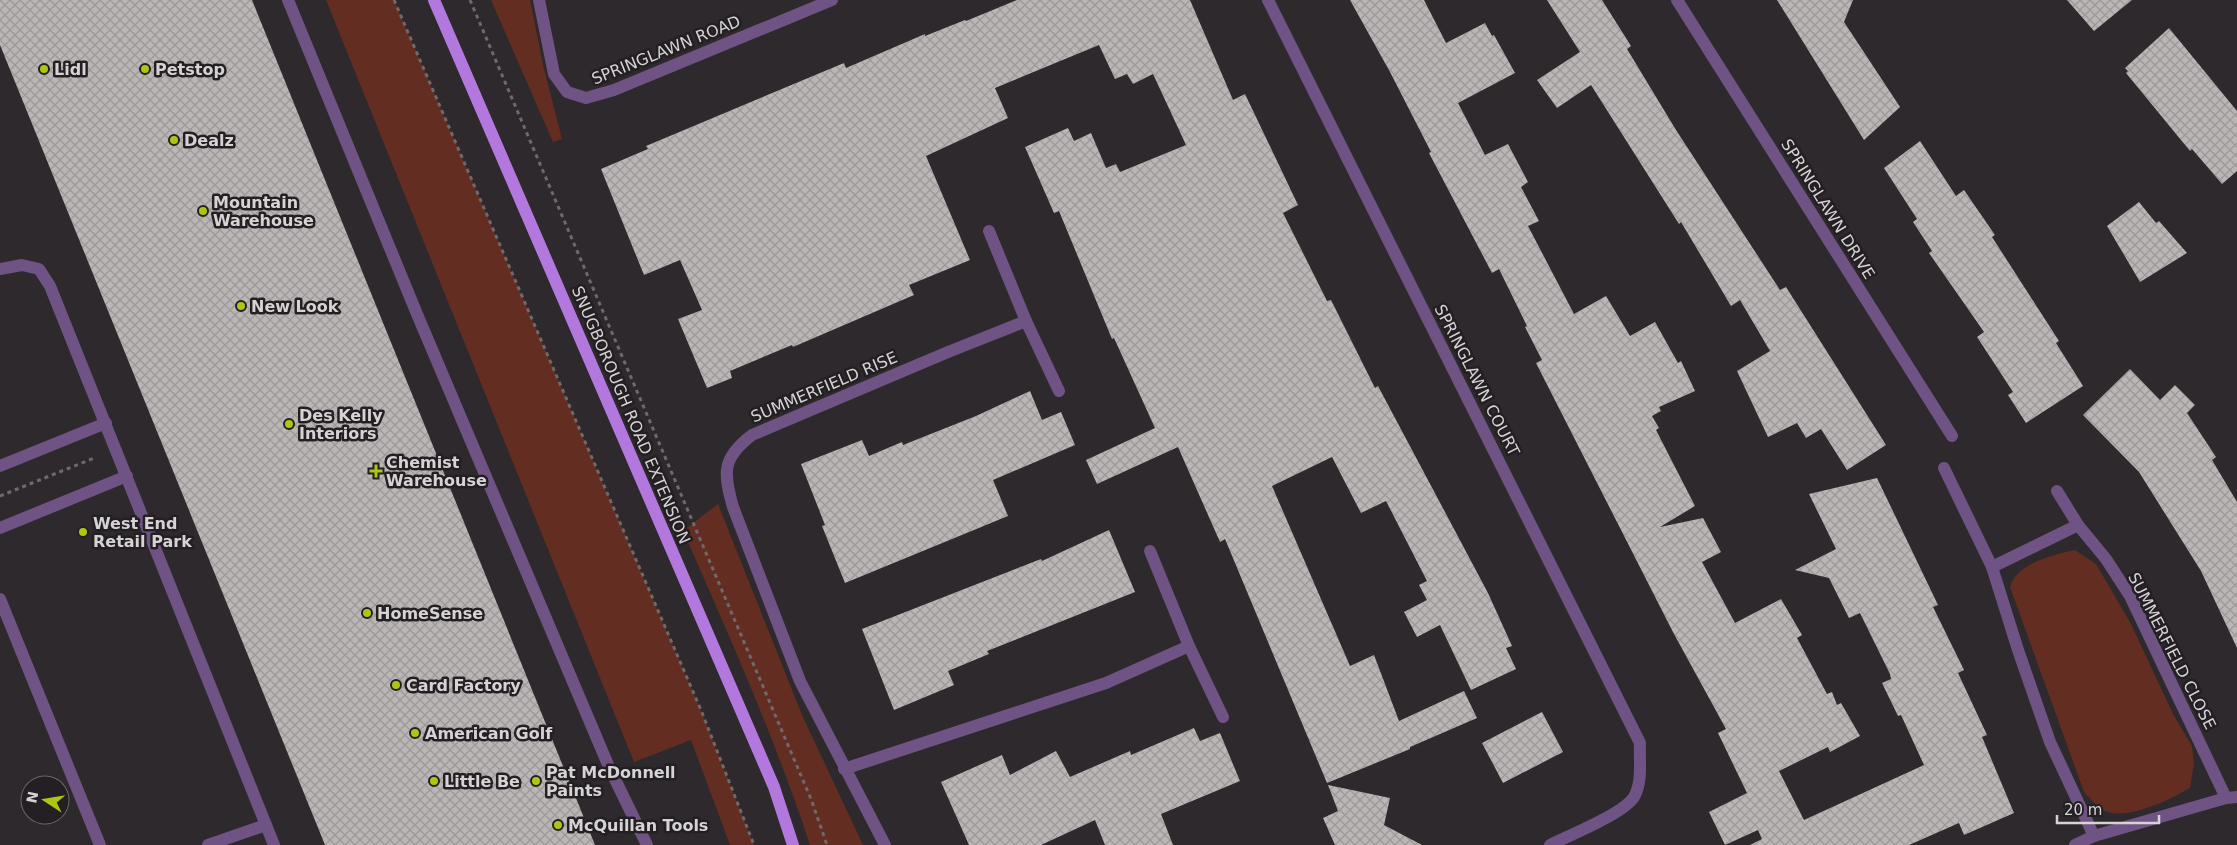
<svg xmlns="http://www.w3.org/2000/svg" width="2237" height="845" viewBox="0 0 2237 845" font-family="'DejaVu Sans',sans-serif">
<style>
.grass{fill:#632e21}
.building{fill:url(#building-cross-hatch)}
.lines{fill:none;stroke-linecap:round;stroke-linejoin:round}
.path{stroke:#6d696c;stroke-width:3;stroke-dasharray:4 4;stroke-linecap:butt}
.minor{stroke:#6f5384;stroke-width:12}
.major{stroke:#b378de;stroke-width:12}
.poi-dot{fill:#acc613;stroke:#231f22;stroke-width:2}
.labels{text-anchor:middle;dominant-baseline:central;stroke-width:5;stroke-linejoin:round;paint-order:stroke}
.street-label{font-size:16px;fill:#d6d3d5;stroke:#231f22}
.poi-label{font-size:16px;font-weight:bold;fill:#d6d3d5;stroke:#231f22;text-anchor:start}
</style>
<defs>
<pattern id="building-cross-hatch" width="8" height="8" patternUnits="userSpaceOnUse" patternTransform="scale(1.25)"><rect width="8" height="8" fill="#bbb5b6"/><path d="M0 0l8 8M0 8l8-8" fill="none" stroke="#9c9898"/></pattern>
</defs>
<rect width="100%" height="100%" fill="#2d292c"/>
<!-- grass -->
<g class="grass">
<polygon points="326,0 394,0 701,710 754,845 730,845 691,740 634,762"/>
<polygon points="491,0 530,0 543,65 562,139 553,142"/>
<path d="M718 504 802 715 863 845H810C775 738 729 635 683 531Z"/>
<path d="M2075 550 2096 564 2131 624 2173 714 2192 746 2194 764 2190 788C2169 800 2124 823 2101 809 2095 805 2089 797 2084 792L2010 587C2017 563 2052 555 2075 550Z"/>
</g>
<!-- building -->
<g class="building">
<polygon points="0,0 252,0 595,845 325,845 0,45"/>
<polygon points="1017,0 1190,0 1233,100 1245,94 1298,205 1283,213 1327,301 1331,300 1375,388 1378,386 1488,593 1512,646 1506,648 1516,669 1471,690 1440,625 1417,637 1404,612 1427,600 1419,585 1427,581 1386,501 1361,513 1332,457 1272,486 1350,666 1374,655 1399,721 1464,691 1477,718 1410,747 1410,749 1327,783 1225,539 1220,542 1178,447 1097,484 1086,460 1155,428 1114,338 1112,339 1059,211 1054,213 1025,147 1068,128 1074,141 1091,133 1106,168 1116,164 1120,172 1186,145 1153,74 1133,84 1127,74 1115,79 1099,45 995,88 1008,118 926,156 970,260 909,285 914,295 793,347 792,345 730,371 732,378 707,388 678,319 702,310 680,260 644,275 601,169 648,149 646,146 844,63 846,68 925,34 925,36 965,20 966,21"/>
<polygon points="1350,0 1424,0 1446,43 1485,23 1492,36 1494,35 1515,73 1458,103 1485,155 1508,144 1528,182 1521,187 1539,221 1528,226 1574,314 1606,296 1630,336 1655,322 1678,363 1681,361 1695,391 1659,407 1661,411 1652,416 1659,428 1656,430 1695,506 1660,527 1703,518 1721,552 1702,562 1735,623 1781,599 1802,635 1797,638 1827,694 1832,692 1837,705 1841,703 1860,736 1830,752 1828,747 1779,771 1804,820 1924,765 1901,715 1898,716 1882,683 1891,679 1890,674 1860,613 1849,618 1829,578 1795,570 1836,549 1809,494 1877,478 1938,605 1933,607 1964,670 1958,673 1987,735 1982,737 2014,813 1964,835 1959,823 1909,845 1750,845 1762,839 1758,830 1725,845 1709,812 1747,793 1718,733 1726,729 1674,634 1536,363 1542,360 1525,327 1527,326 1499,269 1492,273 1429,153 1431,152 1390,72"/>
<polygon points="1547,0 1602,0 1631,46 1627,49 1676,130 1780,290 1786,287 1886,445 1847,470 1821,429 1806,438 1797,423 1768,437 1737,371 1770,351 1740,300 1731,306 1681,222 1679,224 1591,85 1557,108 1537,80 1580,52"/>
<polygon points="1777,0 1853,0 1844,22 1900,107 1864,140"/>
<polygon points="2067,0 2132,0 2094,31"/>
<polygon points="2169,28 2237,111 2237,171 2222,184 2192,149 2190,151 2126,73 2128,71 2125,68"/>
<polygon points="1920,141 1956,196 1964,190 1995,235 1992,237 2059,341 2056,343 2083,386 2026,423 2008,395 2013,392 1977,337 1984,332 1929,253 1932,251 1913,222 1917,219 1884,168"/>
<polygon points="2139,202 2156,223 2159,221 2187,253 2140,282 2107,226"/>
<polygon points="2130,369 2160,400 2175,385 2195,405 2187,413 2216,457 2212,460 2237,502 2237,648 2201,571 2139,472 2083,415"/>
<polygon points="1030,391 1042,420 1061,412 1075,445 993,480 1008,516 845,583 822,526 825,525 801,464 862,440 869,456 902,442 903,445 976,416"/>
<polygon points="1109,530 1135,592 987,651 989,654 948,671 954,685 894,710 862,629 1041,559 1042,561"/>
<polygon points="1542,712 1563,752 1503,783 1482,743"/>
<polygon points="1194,728 1200,741 1220,733 1240,781 1161,814 1173,845 1105,845 1095,820 1041,845 969,845 941,782 1002,755 1010,775 1056,751 1070,777 1130,751 1131,755"/>
<polygon points="1328,785 1390,798 1384,825 1422,845 1335,845 1323,818 1338,811"/>
</g>
<g class="lines">
<!-- path -->
<g class="path">
<polyline points="394,0 701,710 754,845"/>
<polyline points="470,0 811,799 827,845"/>
<polyline points="0,496 94,458"/>
</g>
<!-- minor -->
<g class="minor">
<polyline points="288,0 417,314 609,767 647,845"/>
<polyline points="539,0 554,74 567,92 586,98 614,90 832,0"/>
<path d="M1268 0 1640 743C1639 759 1643 782 1634 797 1623 814 1570 835 1550 845"/>
<polyline points="1677,0 1952,436"/>
<polyline points="989,231 1026,321 1059,391"/>
<polyline points="0,269 22,265 39,269 50,286 274,845"/>
<polyline points="0,466 106,423"/>
<polyline points="1944,468 1992,567 2018,650 2050,742 2094,836"/>
<polyline points="2057,491 2078,525 2106,559 2130,596 2226,798"/>
<polyline points="0,528 127,476"/>
<polyline points="1150,551 1189,646 1223,717"/>
<polyline points="1992,567 2078,525"/>
<polyline points="0,599 100,845"/>
<polyline points="844,769 1106,683 1189,646"/>
<polyline points="208,845 266,825"/>
<path d="M885 845 800 681 733 507C723 472 722 458 752 435L948 352 1026 321"/>
<polyline points="2075,845 2094,836 2226,798 2237,797"/>
</g>
<!-- major -->
<polyline class="major" points="434,0 774,787 793,845"/>
</g>
<!-- markers -->
<g class="poi-dot">
<circle cx="44" cy="69" r="5"/>
<circle cx="145" cy="69" r="5"/>
<circle cx="174" cy="140" r="5"/>
<circle cx="203" cy="211" r="5"/>
<circle cx="241" cy="306" r="5"/>
<circle cx="289" cy="424" r="5"/>
<path d="M373.5 463.5h5v5h5v5h-5v5h-5v-5h-5v-5h5z"/>
<circle cx="83" cy="532" r="5"/>
<circle cx="367" cy="613" r="5"/>
<circle cx="396" cy="685" r="5"/>
<circle cx="415" cy="733" r="5"/>
<circle cx="434" cy="781" r="5"/>
<circle cx="536" cy="781" r="5"/>
<circle cx="558" cy="825" r="5"/>
</g>
<g class="labels">
<!-- street labels -->
<g class="street-label">
<text transform="translate(666 50) rotate(-22)">SPRINGLAWN ROAD</text>
<text transform="translate(1828 209) rotate(58)">SPRINGLAWN DRIVE</text>
<text transform="translate(1477 380) rotate(63)">SPRINGLAWN COURT</text>
<text transform="translate(824 387) rotate(-23)">SUMMERFIELD RISE</text>
<text transform="translate(631 415) rotate(67)">SNUGBOROUGH ROAD EXTENSION</text>
<text transform="translate(2172 651) rotate(63)">SUMMERFIELD CLOSE</text>
</g>
<!-- poi labels -->
<g class="poi-label">
<text x="54" y="69">Lidl</text>
<text x="155" y="69">Petstop</text>
<text x="184" y="140">Dealz</text>
<text x="213" y="202">Mountain<tspan x="213" dy="18">Warehouse</tspan></text>
<text x="251" y="306">New Look</text>
<text x="299" y="415">Des Kelly<tspan x="299" dy="18">Interiors</tspan></text>
<text x="386" y="462">Chemist<tspan x="386" dy="18">Warehouse</tspan></text>
<text x="93" y="523">West End<tspan x="93" dy="18">Retail Park</tspan></text>
<text x="377" y="613">HomeSense</text>
<text x="406" y="685">Card Factory</text>
<text x="425" y="733">American Golf</text>
<text x="546" y="772">Pat McDonnell<tspan x="546" dy="18">Paints</tspan></text>
<text x="444" y="781">Little Be</text>
<text x="568" y="825">McQuillan Tools</text>
</g>
</g>
<!-- north arrow -->
<g transform="translate(45 800) rotate(282)"><circle r="24" fill="#231f22" stroke="#6b676a"/>
<path d="M0-4L9 19L0 12L-9 19Z" fill="#acc613"/>
<text y="-8" font-size="14" font-weight="bold" text-anchor="middle" fill="#d6d3d5">N</text>
</g>
<!-- scale -->
<path d="M2057 815v8h102v-8" fill="none" stroke="#d6d3d5" stroke-width="2.5"/>
<text x="2064" y="815" font-size="15" fill="#d6d3d5" stroke="#231f22" stroke-width="4" paint-order="stroke">20 m</text>
</svg>
